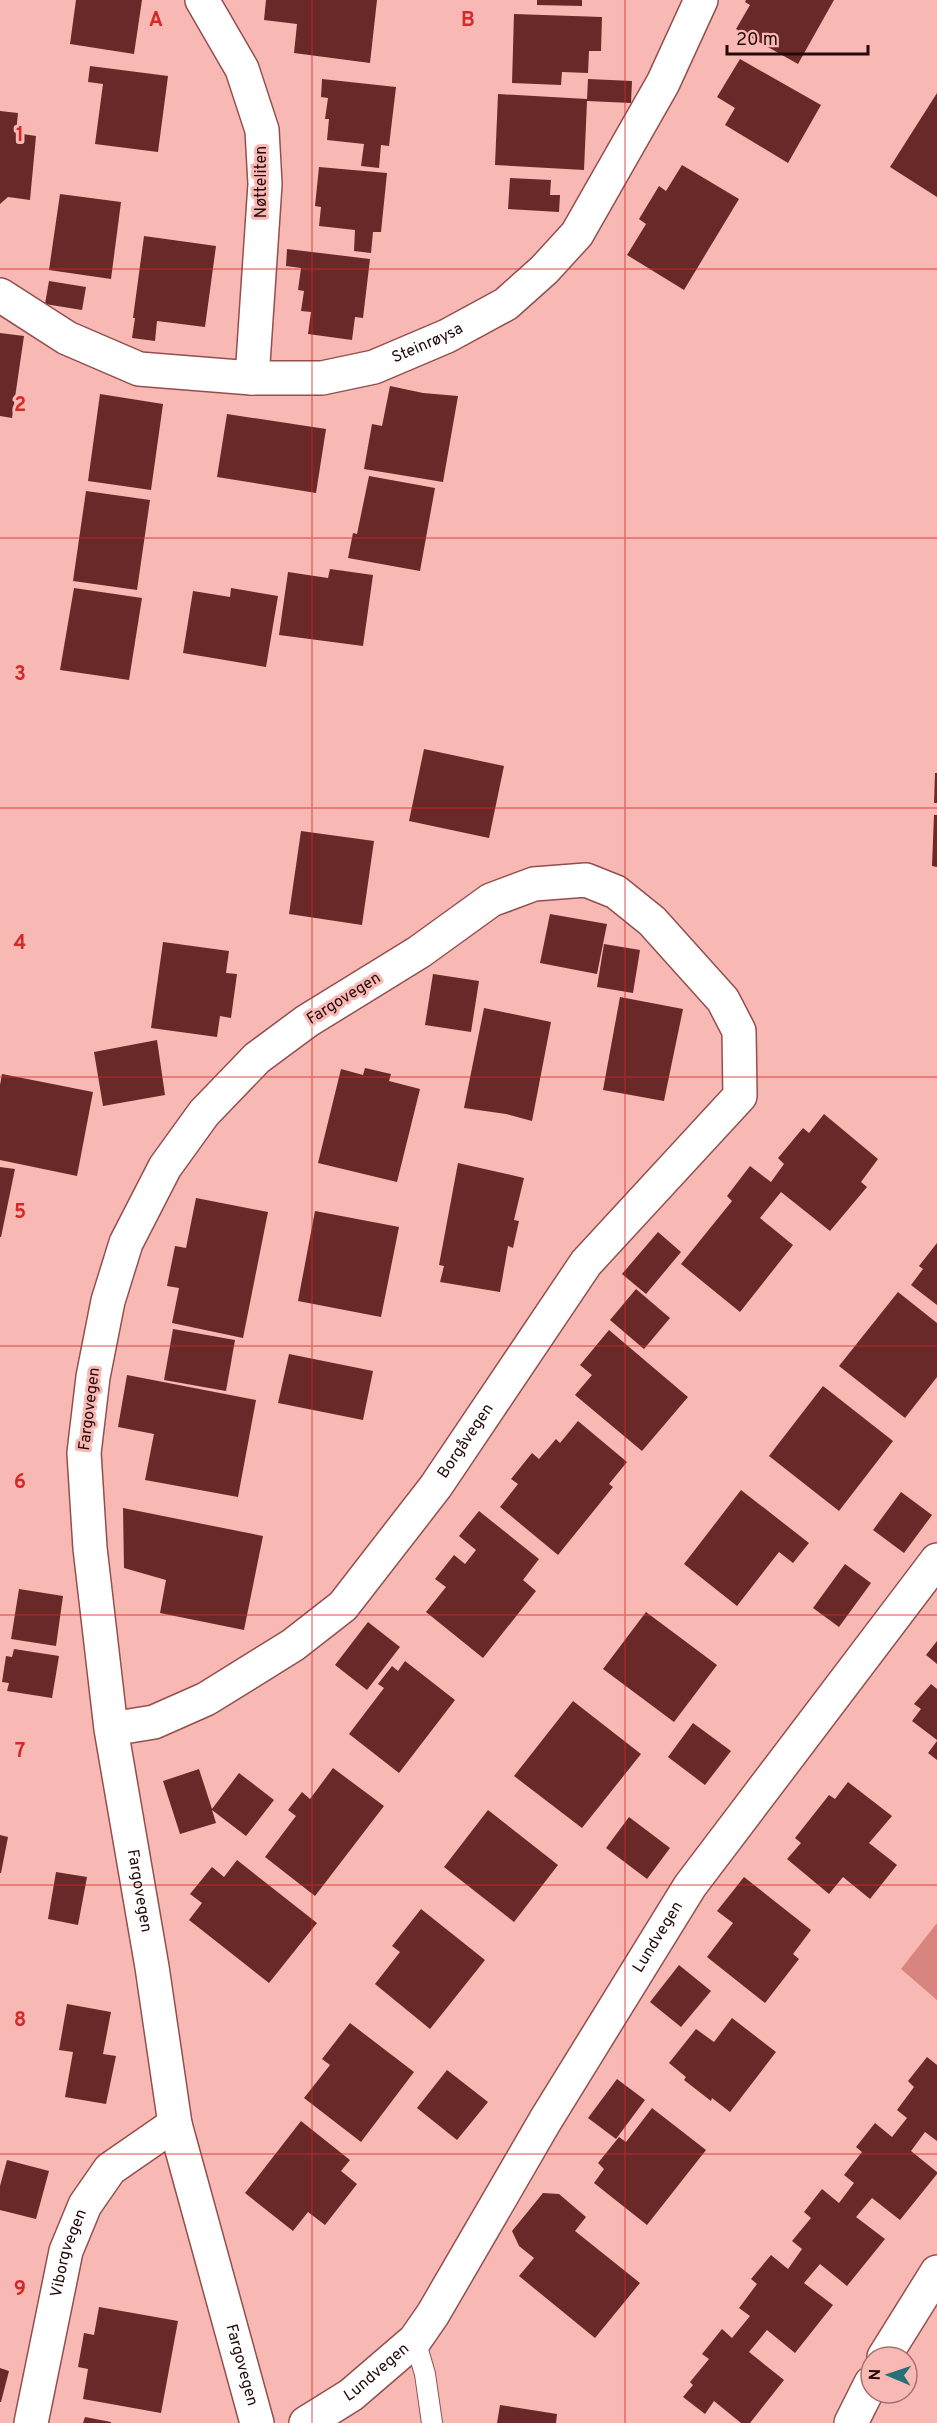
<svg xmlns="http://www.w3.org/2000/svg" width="937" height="2423" viewBox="0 0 937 2423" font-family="Overpass,sans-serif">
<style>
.green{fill:#d8847f}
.building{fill:#682928}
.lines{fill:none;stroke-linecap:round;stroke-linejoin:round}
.service-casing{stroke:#934f4d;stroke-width:22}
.minor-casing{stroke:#934f4d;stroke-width:36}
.service{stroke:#fff;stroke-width:20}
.minor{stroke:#fff;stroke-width:33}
.grid{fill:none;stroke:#d62828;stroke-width:1.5;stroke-opacity:0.55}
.labels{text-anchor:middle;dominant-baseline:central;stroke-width:6;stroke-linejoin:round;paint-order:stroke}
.street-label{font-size:16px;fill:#240909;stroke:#f8b9b5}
.grid-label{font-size:20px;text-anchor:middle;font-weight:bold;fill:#d62828;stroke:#f8b9b5;stroke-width:6;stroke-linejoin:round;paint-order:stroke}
</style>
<rect width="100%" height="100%" fill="#f8b9b5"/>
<!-- green -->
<polygon class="green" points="937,1923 937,2000 901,1969"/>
<!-- building -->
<g class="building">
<polygon points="76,0 142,0 134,54 70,44"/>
<polygon points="266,0 377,0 370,63 294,53 297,24 264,20"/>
<polygon points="537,0 582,0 582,6 537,5"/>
<polygon points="746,0 834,0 798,64 736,29 750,5 745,2"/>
<polygon points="514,14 602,17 601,51 589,51 588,73 562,72 561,85 512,83"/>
<polygon points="740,59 821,105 788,163 725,125 735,108 717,97"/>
<polygon points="90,66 168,76 158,152 95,144 103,84 88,82"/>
<polygon points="322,79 396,87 389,146 381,145 379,168 361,166 364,144 327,140 329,119 325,119 328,98 321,97"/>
<polygon points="588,79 632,81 631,103 587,101 584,170 495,165 498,94 587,99"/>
<polygon points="937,93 937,197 890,167"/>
<polygon points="0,111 18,113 16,133 36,136 30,200 8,197 0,204"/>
<polygon points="682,165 739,199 684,290 627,255 646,224 639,219 659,186 666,191"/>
<polygon points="319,167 387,173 381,232 373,232 371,253 354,251 355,230 319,226 321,207 315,206"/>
<polygon points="510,178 551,180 550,195 560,195 559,212 508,209"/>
<polygon points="60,194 121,202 111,279 49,270"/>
<polygon points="144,236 216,246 205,327 157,321 155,341 132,338 135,318 133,318"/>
<polygon points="287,249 370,259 363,318 355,317 352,340 308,334 311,312 301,311 304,291 298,290 301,268 286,266"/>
<polygon points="49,281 86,287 82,310 45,304"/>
<polygon points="0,333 24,336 12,418 0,416"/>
<polygon points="390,386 423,393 458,396 443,482 364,469 372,424 382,426"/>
<polygon points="100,394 163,404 151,490 88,481"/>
<polygon points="227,414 326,429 316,493 217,477"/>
<polygon points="369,476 435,488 420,571 348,558 353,533 357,534"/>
<polygon points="86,491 150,500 137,590 73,581"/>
<polygon points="330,569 373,575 363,646 279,635 288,572 328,578"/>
<polygon points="74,588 142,598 129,680 60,670"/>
<polygon points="231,588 278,596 266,667 183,653 193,591 230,597"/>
<polygon points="424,749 504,766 489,838 409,821"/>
<polygon points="935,773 937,773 937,803 934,803"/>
<polygon points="934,815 937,815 937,867 932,866"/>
<polygon points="301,831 374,841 362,925 289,914"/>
<polygon points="550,914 607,924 597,974 540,963"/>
<polygon points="163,942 229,951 226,973 237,974 231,1018 220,1016 217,1037 151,1028"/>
<polygon points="604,944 640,950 633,993 597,987"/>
<polygon points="433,974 479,981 471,1032 425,1025"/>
<polygon points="620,997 683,1009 664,1101 603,1090"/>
<polygon points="484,1008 551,1022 532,1121 506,1114 464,1108"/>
<polygon points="157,1040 165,1095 103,1106 94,1052"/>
<polygon points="365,1068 391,1074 389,1081 420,1089 397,1182 318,1163 341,1069 363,1075"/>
<polygon points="2,1074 93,1092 77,1176 0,1160 0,1085"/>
<polygon points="824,1114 878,1159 861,1182 867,1187 830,1231 781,1192 760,1218 793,1245 740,1312 681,1264 732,1201 727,1196 750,1166 771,1182 784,1164 778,1158 803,1128 809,1133"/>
<polygon points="458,1163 524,1178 514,1220 519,1221 513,1248 508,1246 500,1292 440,1282 444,1266 439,1265"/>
<polygon points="0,1167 15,1169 1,1237 0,1237"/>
<polygon points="196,1198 268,1212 243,1338 172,1323 179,1288 167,1286 175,1246 186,1248"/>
<polygon points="315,1211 399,1227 381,1317 298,1301"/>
<polygon points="658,1232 681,1252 646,1294 622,1274"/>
<polygon points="937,1243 937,1305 911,1285 923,1269 919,1266"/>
<polygon points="636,1289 670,1318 644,1349 610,1320"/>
<polygon points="898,1292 937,1323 937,1377 905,1418 839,1366"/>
<polygon points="173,1329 235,1340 226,1391 164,1380"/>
<polygon points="609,1330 688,1397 642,1451 575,1395 592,1375 580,1365"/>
<polygon points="289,1354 373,1371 363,1420 278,1403"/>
<polygon points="127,1375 256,1400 238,1497 145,1480 154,1434 118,1427"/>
<polygon points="823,1386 893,1441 839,1511 769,1456"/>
<polygon points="578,1421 627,1462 609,1484 613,1487 558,1555 500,1507 518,1484 511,1479 532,1453 539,1459 556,1439 560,1443"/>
<polygon points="741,1490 809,1543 793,1563 779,1552 737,1606 684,1564"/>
<polygon points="901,1492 932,1515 904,1553 873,1530"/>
<polygon points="123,1508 263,1536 244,1630 160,1613 166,1580 124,1568"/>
<polygon points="479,1511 539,1559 523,1580 536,1591 483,1658 426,1612 446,1587 435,1579 454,1555 465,1564 476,1550 459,1536"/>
<polygon points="845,1564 871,1583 839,1627 813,1608"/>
<polygon points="19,1589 63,1596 56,1646 11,1639"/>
<polygon points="646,1612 717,1665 674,1722 603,1669"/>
<polygon points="368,1622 400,1647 367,1690 335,1665"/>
<polygon points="937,1641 937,1664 926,1655"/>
<polygon points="14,1649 59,1656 52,1698 7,1691 9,1683 2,1682 6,1656 12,1657"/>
<polygon points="405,1661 455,1700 399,1773 349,1734 384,1688 378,1684 392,1666 398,1671"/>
<polygon points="931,1684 937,1689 937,1740 912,1721 921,1709 914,1704"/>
<polygon points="573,1701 641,1754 582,1828 514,1776"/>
<polygon points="693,1723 731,1751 705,1785 668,1757"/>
<polygon points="937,1741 937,1760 928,1753"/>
<polygon points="333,1768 384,1806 315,1896 265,1857 296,1816 288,1810 302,1792 310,1799"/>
<polygon points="199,1769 212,1809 239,1773 274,1800 246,1836 212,1810 216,1823 180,1834 163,1781"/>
<polygon points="848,1782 892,1816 869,1843 897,1865 870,1899 843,1877 829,1894 787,1859 801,1843 795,1838 829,1795 835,1799"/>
<polygon points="488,1810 558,1865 514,1922 444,1867"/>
<polygon points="629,1817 670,1848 647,1879 606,1848"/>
<polygon points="0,1835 8,1837 1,1873 0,1873"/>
<polygon points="237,1860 317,1923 269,1983 189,1920 202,1903 190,1894 212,1867 224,1877"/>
<polygon points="56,1872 87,1877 78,1925 48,1919"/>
<polygon points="744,1877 811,1930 793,1954 799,1959 765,2003 707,1957 733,1923 717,1911"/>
<polygon points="421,1909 485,1960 430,2029 375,1984 400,1952 392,1946"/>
<polygon points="679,1965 711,1991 681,2027 650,2002"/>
<polygon points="67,2004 111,2012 103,2054 116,2056 106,2104 65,2097 73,2052 59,2050"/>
<polygon points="732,2018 776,2052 730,2112 712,2098 711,2101 684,2080 686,2077 669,2063 696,2029 714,2042"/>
<polygon points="350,2023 414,2072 361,2142 304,2098 330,2065 322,2059"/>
<polygon points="927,2057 937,2065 937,2141 925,2132 911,2151 937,2172 937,2174 900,2220 872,2198 856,2217 885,2239 847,2286 820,2264 804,2283 833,2305 795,2353 767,2330 749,2352 784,2380 750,2423 741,2423 714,2401 705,2414 683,2397 693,2385 690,2382 709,2359 702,2354 722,2329 732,2338 750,2316 739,2308 757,2284 751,2279 771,2255 788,2269 802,2249 792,2241 811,2218 804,2212 822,2189 839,2203 854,2183 844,2175 862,2152 856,2147 875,2123 892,2137 907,2118 897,2110 914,2087 908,2081"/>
<polygon points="447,2070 488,2102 457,2140 417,2108"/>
<polygon points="617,2079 645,2100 616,2139 588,2118"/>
<polygon points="652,2108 706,2150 647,2225 594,2183 604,2169 598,2163 619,2137 626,2142"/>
<polygon points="301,2121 350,2160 341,2171 357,2184 325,2225 308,2212 293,2231 245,2193"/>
<polygon points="7,2160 49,2171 36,2219 0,2210 0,2186"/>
<polygon points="543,2193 559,2194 586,2217 575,2231 640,2283 595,2338 519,2276 534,2258 519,2246 512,2231"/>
<polygon points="99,2307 178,2321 161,2413 83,2399 88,2369 78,2367 84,2333 94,2335"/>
<polygon points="0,2368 9,2371 1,2402 0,2402"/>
<polygon points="500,2405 557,2414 556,2423 497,2423"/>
<polygon points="85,2417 111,2422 111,2423 83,2423"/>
</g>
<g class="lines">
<defs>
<polyline id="service" points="415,2340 425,2374 432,2423"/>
<g id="minor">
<polyline points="202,0 242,69 262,130 265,184 252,378"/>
<path id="s1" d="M0 295 67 338 139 369 252 378H322L374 367 447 336 506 304 544 270 577 234 663 83 701 0"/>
<path id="s2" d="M111 1729 154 1722 206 1699 293 1645 343 1606 436 1486 586 1263 740 1096 739 1031 723 1000 652 921 616 892 586 880 534 884 491 900 419 952 307 1021 257 1058 204 1113 165 1167 126 1243 108 1301 93 1377 84 1453 90 1548 111 1729 152 1967 175 2124 257 2423"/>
<polyline points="884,2357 937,2272"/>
<path id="s3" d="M31 2423 66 2251 85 2205 110 2169 175 2124"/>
<path id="s4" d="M306 2423 351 2395 415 2340 433 2314 545 2121 690 1886 937 1560"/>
<polyline points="851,2423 871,2383"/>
</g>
</defs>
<!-- service casing -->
<use href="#service" class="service-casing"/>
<!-- minor casing -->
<use href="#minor" class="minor-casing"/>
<!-- service -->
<use href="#service" class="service"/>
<!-- minor -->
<use href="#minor" class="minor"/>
</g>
<!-- grid -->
<path class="grid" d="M312 0V2423M625 0V2423M0 269H937M0 538H937M0 808H937M0 1077H937M0 1346H937M0 1615H937M0 1885H937M0 2154H937"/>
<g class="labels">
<!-- street labels -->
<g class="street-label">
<text transform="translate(262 182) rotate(-90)">Nøtteliten</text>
<text stroke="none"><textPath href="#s1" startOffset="453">Steinrøysa</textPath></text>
<text transform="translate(344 999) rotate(-32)">Fargovegen</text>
<text transform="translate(90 1409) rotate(-83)">Fargovegen</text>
<text stroke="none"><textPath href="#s2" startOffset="472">Borgåvegen</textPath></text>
<text stroke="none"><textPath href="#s2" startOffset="2464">Fargovegen</textPath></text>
<text stroke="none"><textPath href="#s4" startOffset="608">Lundvegen</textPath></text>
<text stroke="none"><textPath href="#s3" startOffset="174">Viborgvegen</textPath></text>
<text stroke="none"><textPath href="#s2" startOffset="2950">Fargovegen</textPath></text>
<text stroke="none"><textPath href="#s4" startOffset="87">Lundvegen</textPath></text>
</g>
</g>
<g class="grid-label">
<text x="156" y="26">A</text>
<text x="468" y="26">B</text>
<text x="20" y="141">1</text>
<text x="20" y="411">2</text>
<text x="20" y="680">3</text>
<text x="20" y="949">4</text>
<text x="20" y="1218">5</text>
<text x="20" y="1488">6</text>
<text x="20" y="1757">7</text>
<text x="20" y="2026">8</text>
<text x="20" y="2295">9</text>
</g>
<!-- north arrow -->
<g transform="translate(889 2375) rotate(272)"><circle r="28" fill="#f8b9b5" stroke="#a37370" stroke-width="1.5"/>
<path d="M0-4.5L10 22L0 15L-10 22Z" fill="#257076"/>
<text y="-9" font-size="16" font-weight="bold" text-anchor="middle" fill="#240909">N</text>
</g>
<!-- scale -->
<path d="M727 45v9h141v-9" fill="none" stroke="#240909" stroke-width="3"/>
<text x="736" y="45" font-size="18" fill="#240909" stroke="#f8b9b5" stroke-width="4.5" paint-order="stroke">20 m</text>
</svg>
